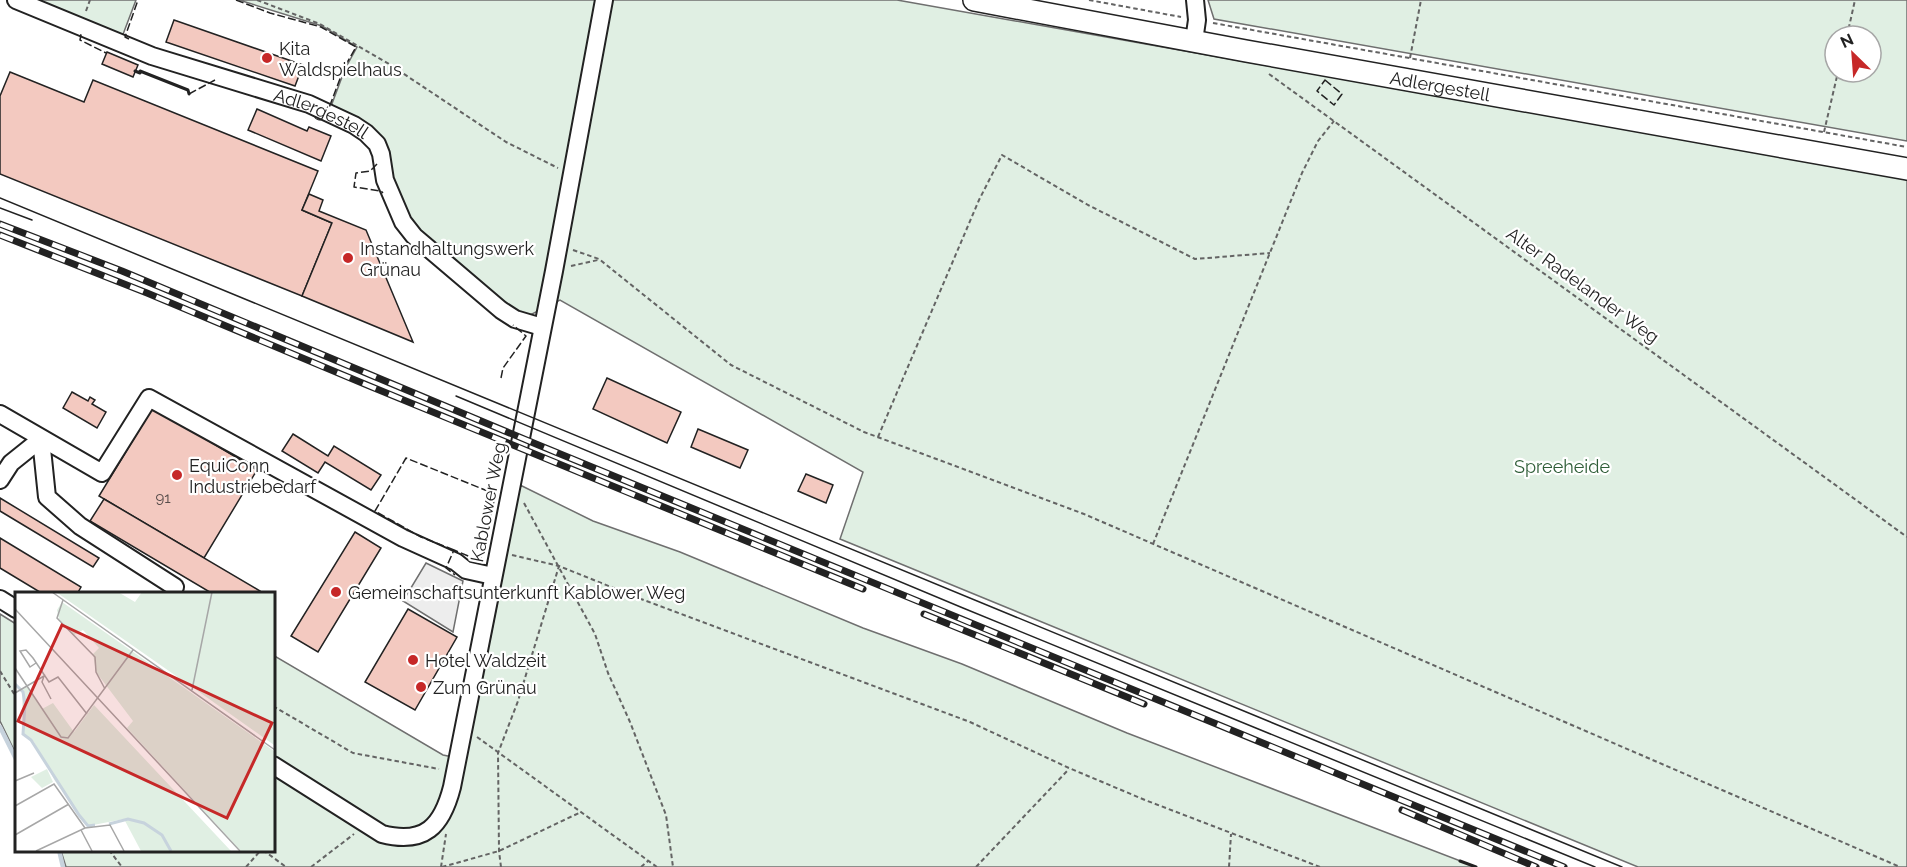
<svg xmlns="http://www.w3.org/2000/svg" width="1907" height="867" viewBox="0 0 1907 867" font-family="Raleway,sans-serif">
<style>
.green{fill:#e0efe3;stroke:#6f6f6f;stroke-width:1.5;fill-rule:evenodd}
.parking{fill:#ededed;stroke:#6f6f6f;stroke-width:1.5}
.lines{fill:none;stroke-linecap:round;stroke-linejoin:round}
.stream{stroke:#c7d3dd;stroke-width:4.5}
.building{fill:#f3c9c0;stroke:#222;stroke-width:1.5}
.minor-casing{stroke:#222;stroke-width:20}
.major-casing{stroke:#222;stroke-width:24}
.path{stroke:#646464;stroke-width:2;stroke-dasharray:4.5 3;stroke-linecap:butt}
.minor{stroke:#fff;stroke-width:16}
.major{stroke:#fff;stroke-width:21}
.tram{stroke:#222;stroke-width:1.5}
.rail-casing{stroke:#222;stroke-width:7}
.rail{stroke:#fff;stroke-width:4.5;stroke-dasharray:14;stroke-linecap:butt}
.fence{stroke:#222;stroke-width:1.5;stroke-dasharray:8 3;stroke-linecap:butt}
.wall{stroke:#222;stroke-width:3}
.poi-dot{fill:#c62828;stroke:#fff;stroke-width:2}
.labels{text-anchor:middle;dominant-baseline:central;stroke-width:4.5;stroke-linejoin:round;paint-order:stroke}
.number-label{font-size:15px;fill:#564c4a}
.poi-label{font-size:18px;fill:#222;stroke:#fff;text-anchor:start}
.street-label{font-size:18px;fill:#222;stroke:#fff}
.park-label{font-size:18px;fill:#2f5e38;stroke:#fff}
.inset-river{fill:none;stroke:#c7d3dd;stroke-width:3}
.inset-road{fill:none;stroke:#a7a7a7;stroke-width:1.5}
.view{fill:#c62828;fill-opacity:0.15;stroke:#c62828;stroke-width:3}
.inset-edge{fill:none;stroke:#222;stroke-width:3}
</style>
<rect width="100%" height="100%" fill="#fff"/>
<!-- green -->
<g class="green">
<polygon points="31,0 136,0 122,37"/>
<polygon points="239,0 897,0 1907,179 1907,867 1638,867 840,539 863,472 560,300 528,316 517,315 413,229 399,204 384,147 330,109 345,69 357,47 322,26"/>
<path d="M1208 0H1907V141L1214 19ZM1835 36H1871V72H1835Z"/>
<polygon points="520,485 593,521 680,552 863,628 962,664 1127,733 1476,867 66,867 61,851 273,850 273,655 443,755 463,759 491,635"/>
<polygon points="0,614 16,624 16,754 0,721"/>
</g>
<!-- parking -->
<polygon class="parking" points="426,563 463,581 453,632 403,601"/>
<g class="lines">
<!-- stream -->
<g class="stream">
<polyline points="0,727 16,759"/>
<polyline points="59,850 63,867"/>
</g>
</g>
<!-- building -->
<g class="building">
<polygon points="174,20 303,65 295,86 166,42"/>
<polygon points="107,52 138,65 133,77 102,64"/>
<polygon points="10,72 84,102 93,80 318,171 302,210 332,223 302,296 0,174 0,96"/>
<polygon points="257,109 307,131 309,127 331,136 321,161 248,130"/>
<polygon points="309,194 323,200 319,211 366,230 413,342 302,296 332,223 302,210"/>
<polygon points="607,378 681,412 667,443 593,409"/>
<polygon points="72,392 88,401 90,397 95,400 92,404 106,412 97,428 63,408"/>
<polygon points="153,407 257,470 204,558 99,496"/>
<polygon points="698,429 748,450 740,468 691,447"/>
<polygon points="293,434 328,456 334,446 381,475 371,490 325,462 318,473 282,451"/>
<polygon points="806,474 833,485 826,503 798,491"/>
<polygon points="0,498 99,558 93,567 0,511"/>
<polygon points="104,499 260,591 258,594 213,594 90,521"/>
<polygon points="355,532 381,548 318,652 291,636"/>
<polygon points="0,538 81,587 77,594 43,594 0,568"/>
<polygon points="408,609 457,637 415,710 365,682"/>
</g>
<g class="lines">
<defs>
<g id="minor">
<path id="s1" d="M16 0 152 56 309 104 354 125 366 133 377 144 381 154 385 180 403 222 414 236 501 310 515 319 542 327"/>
<polyline points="1194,41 1197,20 1195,0"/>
<polyline points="0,414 102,473 149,398 403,538 456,562 466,570 493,576"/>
<polyline points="0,480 11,463 41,439 47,497 80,526 175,587"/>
<polyline points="0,599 16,609"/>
<path d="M273 765 382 834C425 845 442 826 452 787L554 271 604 0"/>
</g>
<g id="major">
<path id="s2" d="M974 0 1246 51 1907 169"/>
</g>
</defs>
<!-- minor casing -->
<use href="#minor" class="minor-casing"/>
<!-- major casing -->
<use href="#major" class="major-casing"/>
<!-- path -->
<g class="path">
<polyline points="257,0 320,24 389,64 506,142 558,168"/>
<polyline points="1089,0 1181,17"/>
<polyline points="86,11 90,0"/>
<polyline points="1213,23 1907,147"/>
<polyline points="1847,36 1855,0"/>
<polyline points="1410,58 1421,0"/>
<polyline points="1269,74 1907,537"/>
<polyline points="1824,132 1838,72"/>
<polyline points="573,250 599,259 731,365 864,432 1084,514 1900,867"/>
<polyline points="571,266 598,260"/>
<polyline points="878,437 979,200 1002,155 1088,205 1195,259 1270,253"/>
<polyline points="524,503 595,634 608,673 630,722 666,815 673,867"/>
<polyline points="1153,544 1302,173 1318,141 1334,121"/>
<polyline points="512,555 559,566 641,599 970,722 1069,768 1145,800 1320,867"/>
<polyline points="0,671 16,697"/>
<polyline points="273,706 353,753 439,769"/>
<polyline points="477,737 657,867"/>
<polyline points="109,850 122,867"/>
<polyline points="263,850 286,867"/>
<polyline points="246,867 261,850"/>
<polyline points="311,867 354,834"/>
<polyline points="441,867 446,834"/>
<polyline points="442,867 499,851 581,812"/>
<polyline points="501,867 499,851 498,753 518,701 559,566"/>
<polyline points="641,867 648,861"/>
<polyline points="976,867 1069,769"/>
<polyline points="1229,867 1231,834"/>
</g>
<!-- minor -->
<use href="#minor" class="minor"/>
<!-- major -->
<use href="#major" class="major"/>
<!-- tram -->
<g class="tram">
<polyline points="0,198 1622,867"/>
<polyline points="0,208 32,220"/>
<polyline points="456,396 963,608 1595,867"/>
</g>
<defs>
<g id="rail">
<polyline points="0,224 122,271 536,444 1564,867"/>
<polyline points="0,235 147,293 367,385 863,589"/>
<polyline points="924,614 1144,704"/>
<polyline points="1402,810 1536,867"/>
</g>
</defs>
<!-- rail casing -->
<use href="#rail" class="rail-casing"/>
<!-- rail -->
<use href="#rail" class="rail"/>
<!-- fence -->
<g class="fence">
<polyline points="236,0 270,13 321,27 356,47 344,68 329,108 327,107"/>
<polyline points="80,35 81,35 80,40 106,53"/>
<polyline points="129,39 125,37 138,0"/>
<polygon points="1325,80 1342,94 1334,105 1317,91"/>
<polyline points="189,94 215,80"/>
<polyline points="377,164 370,171 356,173 354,187 381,191 383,193"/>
<polyline points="501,378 503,368 526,336 513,325"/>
<polyline points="454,550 421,537 375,511 406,458 490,492 496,492 480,561 454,550 446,568 455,575"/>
</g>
<!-- wall -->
<g class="wall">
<polyline points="135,71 140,73 140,71 188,90 189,94"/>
<polyline points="1460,861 1476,867"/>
</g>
</g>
<!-- markers -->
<g class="poi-dot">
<circle cx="267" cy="58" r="6"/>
<circle cx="348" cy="258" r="6"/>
<circle cx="177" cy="475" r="6"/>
<circle cx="336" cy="592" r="6"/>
<circle cx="413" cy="660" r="6"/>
<circle cx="421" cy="687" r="6"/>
</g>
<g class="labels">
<!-- number labels -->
<g class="number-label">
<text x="163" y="498">91</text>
</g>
<!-- poi labels -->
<g class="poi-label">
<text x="279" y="48">Kita<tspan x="279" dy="21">Waldspielhaus</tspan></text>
<text x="360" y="248">Instandhaltungswerk<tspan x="360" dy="21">Grünau</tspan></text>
<text x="189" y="465">EquiConn<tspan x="189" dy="21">Industriebedarf</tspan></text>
<text x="348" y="592">Gemeinschaftsunterkunft Kablower Weg</text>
<text x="425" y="660">Hotel Waldzeit</text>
<text x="433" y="687">Zum Grünau</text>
</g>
<!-- street labels -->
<g class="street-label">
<text stroke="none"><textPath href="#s2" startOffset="474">Adlergestell</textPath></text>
<text stroke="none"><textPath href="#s1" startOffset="326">Adlergestell</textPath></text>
<text transform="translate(1583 285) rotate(36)">Alter Radelander Weg</text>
<text transform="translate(488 502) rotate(-79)">Kablower Weg</text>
</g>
<!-- park labels -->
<g class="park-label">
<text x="1562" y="466">Spreeheide</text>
</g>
</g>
<!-- overview -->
<g transform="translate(15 592)">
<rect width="260" height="260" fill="#fff"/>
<path d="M41 0H103L120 10 127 0H259V153L180 97V93H174ZM47 10 259 159V259H226L112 136 118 129 81 80 78 62 84 56 68 38 59 43 44 27 42 18ZM12 95 27 117 38 111 59 140 79 113 216 259H126L109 227 73 234 40 189 19 150 8 142 7 98ZM32 177 38 190 27 196 16 185Z" fill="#e0efe3"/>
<path class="inset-river" d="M0 92 8 100 10 112 8 142 16 148 64 223 73 234 80 233M94 232 113 227 129 231 147 243 156 259"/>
<path class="inset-road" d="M37 0 260 158M48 8 42 26 80 65 81 80 90 97M0 17 225 259M21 71 15 75 5 59 11 58 18 66 34 90 43 85 72 122M0 76 46 145 53 146 118 58M177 98 197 0M0 101 29 84 27 90 36 107M0 189 19 181M0 214 39 192 70 236M66 238 77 259M0 243 54 212M21 259 70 236 95 233 109 259"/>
<path class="view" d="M47 33 257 131 212 226 3 129Z"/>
<rect width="260" height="260" class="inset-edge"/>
</g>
<!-- north arrow -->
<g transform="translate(1853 54) rotate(335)"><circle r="28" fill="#ffffff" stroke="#a7a7a7" stroke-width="1.5"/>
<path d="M0-4.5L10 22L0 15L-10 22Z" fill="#c62828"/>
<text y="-9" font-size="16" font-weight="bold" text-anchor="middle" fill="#222222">N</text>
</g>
</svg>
